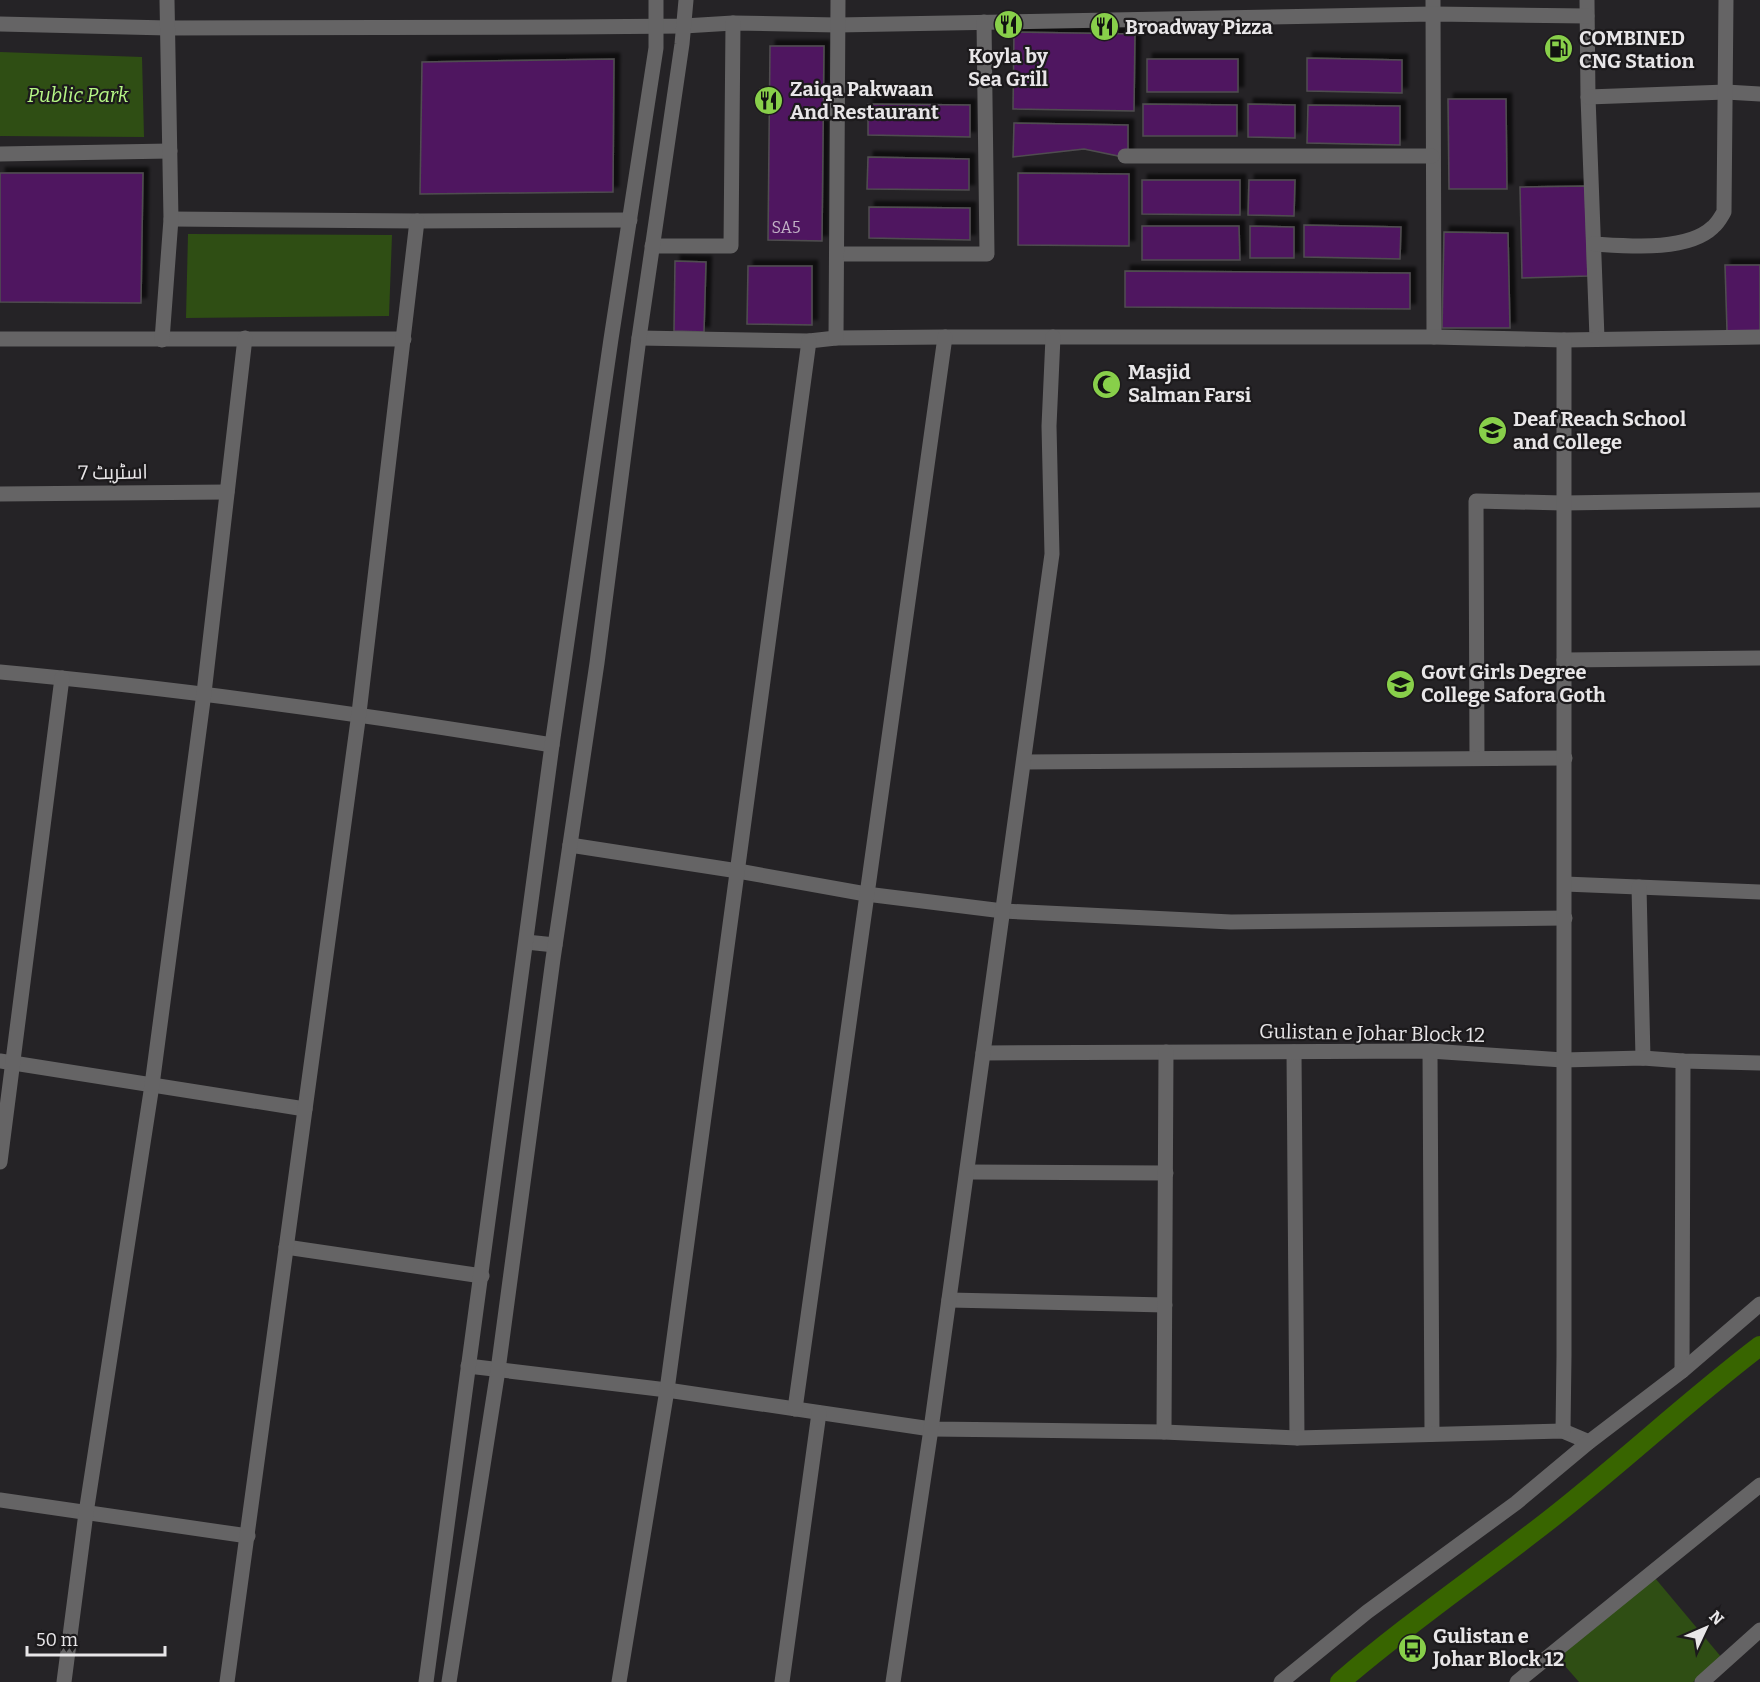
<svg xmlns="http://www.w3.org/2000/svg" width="1760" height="1682" viewBox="0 0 1760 1682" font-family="Bitter,Cairo,serif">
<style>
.green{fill:#2f4e14}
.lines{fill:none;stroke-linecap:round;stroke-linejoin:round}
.canal{stroke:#386500;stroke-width:20}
.building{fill:#501860;stroke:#504e50;stroke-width:1.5;filter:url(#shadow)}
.minor{stroke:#656465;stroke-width:15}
.labels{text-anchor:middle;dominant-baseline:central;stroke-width:4.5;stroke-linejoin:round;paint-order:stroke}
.number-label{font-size:16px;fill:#c2b2c6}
.poi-label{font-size:20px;font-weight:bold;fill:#e8e6e8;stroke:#1c1a1c;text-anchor:start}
.park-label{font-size:20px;font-style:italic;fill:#b6f786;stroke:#1c1a1c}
.street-label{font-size:20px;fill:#e8e6e8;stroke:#1c1a1c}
</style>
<defs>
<filter id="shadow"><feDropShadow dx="5.5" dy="-5.5" stdDeviation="1.5" flood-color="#0009"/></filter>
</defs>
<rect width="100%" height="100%" fill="#252326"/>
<!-- green -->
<g class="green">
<polygon points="0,52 142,57 144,137 0,136"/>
<polygon points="188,234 392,235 389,316 186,318"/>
<polygon points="1655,1578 1722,1658 1693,1682 1579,1682 1558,1658"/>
</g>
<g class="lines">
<!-- canal -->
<path class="canal" d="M1340 1682C1408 1623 1482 1573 1553 1517 1623 1462 1689 1400 1760 1346"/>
</g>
<!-- building -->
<g class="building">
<polygon points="1014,32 1135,34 1134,111 1013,109"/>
<polygon points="770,46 824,46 822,241 768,240"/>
<polygon points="1307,58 1402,60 1402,93 1307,91"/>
<polygon points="614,59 613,192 420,194 422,62"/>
<rect x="1147" y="59" width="91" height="33"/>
<polygon points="1448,99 1506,99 1507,189 1449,189"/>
<polygon points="868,104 970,105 970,137 868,135"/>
<polygon points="1143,104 1237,105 1237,136 1143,136"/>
<polygon points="1248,104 1295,105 1295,138 1248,137"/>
<polygon points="1308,105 1400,106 1400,145 1307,143"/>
<polygon points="1014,123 1128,125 1128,158 1084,149 1013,157"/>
<polygon points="868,157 969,159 969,190 867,189"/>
<polygon points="0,173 143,173 141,303 0,302"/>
<polygon points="1018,173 1129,174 1129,246 1018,245"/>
<polygon points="1142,180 1240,180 1240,215 1142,214"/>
<polygon points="1249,180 1295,180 1294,216 1248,215"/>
<polygon points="1585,186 1588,276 1522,278 1520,187"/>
<polygon points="869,207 970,208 970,240 869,238"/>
<polygon points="1304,225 1401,227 1400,259 1304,257"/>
<polygon points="1142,226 1239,226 1240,260 1142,260"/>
<polygon points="1250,226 1294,227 1294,258 1250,258"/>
<polygon points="1444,232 1508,233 1510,328 1442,328"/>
<polygon points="675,261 706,262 704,332 674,331"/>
<polygon points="1725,265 1760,265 1760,332 1727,331"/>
<polygon points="748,266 812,266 812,325 747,324"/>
<polygon points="1125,271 1410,273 1410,309 1125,307"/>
</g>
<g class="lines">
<!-- minor -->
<g class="minor">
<polyline points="1433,0 1434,337"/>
<polyline points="1587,0 1588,97 1597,338"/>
<polyline points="0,24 168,28 570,27 684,26 733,23 837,25 1433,14 1587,16"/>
<polyline points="1588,97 1726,92 1760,94"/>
<polyline points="0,154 170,151"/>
<polyline points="1125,156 1432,156"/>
<polyline points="171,219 417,221 630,220"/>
<path d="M1594 244C1627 246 1687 252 1713 227 1718 223 1721 217 1724 212L1726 0"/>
<polyline points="652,246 731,246 733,23"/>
<polyline points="837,254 987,254 984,22"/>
<polyline points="639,338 809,341 836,338 945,337 1434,337 1564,340 1760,337"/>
<polyline points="836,338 838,0"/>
<polyline points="0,339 404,339"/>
<polyline points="162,340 171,219 167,0"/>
<polyline points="0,494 227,492"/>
<polyline points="1564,660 1760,658"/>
<path d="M0 672C185 689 369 715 552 745"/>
<polyline points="1477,758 1476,501 1563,503 1760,500"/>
<polyline points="1025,762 1565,758"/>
<polyline points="570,845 738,871 866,894 1003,911 1231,922 1565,918"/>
<polyline points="1565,884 1760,892"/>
<polyline points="1639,887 1643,1058"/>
<polyline points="526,942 555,945"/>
<polyline points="1430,1051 1432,1434"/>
<polyline points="1294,1052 1297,1438"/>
<polyline points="983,1053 1430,1051 1563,1060 1643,1058 1683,1061 1760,1063"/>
<polyline points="0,1061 305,1109"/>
<polyline points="0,1162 62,678"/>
<polyline points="967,1172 1166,1173"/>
<polyline points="286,1247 482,1276"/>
<polyline points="949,1300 1165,1305"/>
<polyline points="468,1366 667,1390 931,1429 1164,1432 1297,1438 1563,1431 1589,1442"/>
<polyline points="1682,1371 1683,1061"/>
<polyline points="795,1409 945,337"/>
<polyline points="1563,1431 1564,1356 1564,340"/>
<polyline points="1164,1432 1166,1052"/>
<polyline points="0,1500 248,1536"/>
<polyline points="64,1682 86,1513 152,1085 204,693 245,338"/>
<polyline points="227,1682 359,713 417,221"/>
<polyline points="426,1682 552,745 611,339 656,48 656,0"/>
<polyline points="449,1682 498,1370 553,959 597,663 639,338 682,44 686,0"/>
<polyline points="619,1682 667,1390 809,341"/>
<polyline points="782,1682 819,1413"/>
<polyline points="893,1682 931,1429 1052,554 1049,426 1053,337"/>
<polyline points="1281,1682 1367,1612 1516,1503 1589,1442 1682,1371 1760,1304"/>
<polyline points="1517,1682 1760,1485"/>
<polyline points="1702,1682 1760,1630"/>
</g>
</g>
<!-- icons -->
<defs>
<symbol id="restaurant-disc" viewBox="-11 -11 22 22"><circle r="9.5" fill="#88cf4a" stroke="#1c1a1c"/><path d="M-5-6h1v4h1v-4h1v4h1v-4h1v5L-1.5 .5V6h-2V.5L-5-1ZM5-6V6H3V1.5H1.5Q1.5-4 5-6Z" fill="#111"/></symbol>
<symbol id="fuel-disc" viewBox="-11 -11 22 22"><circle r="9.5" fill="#88cf4a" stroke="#1c1a1c"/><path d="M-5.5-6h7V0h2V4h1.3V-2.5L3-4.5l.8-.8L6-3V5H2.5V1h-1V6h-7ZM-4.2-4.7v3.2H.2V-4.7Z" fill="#111"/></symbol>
<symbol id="mosque-disc" viewBox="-11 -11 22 22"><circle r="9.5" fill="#88cf4a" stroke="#1c1a1c"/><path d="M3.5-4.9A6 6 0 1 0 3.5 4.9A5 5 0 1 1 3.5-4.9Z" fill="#111"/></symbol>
<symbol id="university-disc" viewBox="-11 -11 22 22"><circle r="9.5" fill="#88cf4a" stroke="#1c1a1c"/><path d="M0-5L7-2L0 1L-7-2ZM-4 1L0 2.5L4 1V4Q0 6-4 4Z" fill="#111"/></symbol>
<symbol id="bus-disc" viewBox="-11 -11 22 22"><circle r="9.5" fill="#88cf4a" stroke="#1c1a1c"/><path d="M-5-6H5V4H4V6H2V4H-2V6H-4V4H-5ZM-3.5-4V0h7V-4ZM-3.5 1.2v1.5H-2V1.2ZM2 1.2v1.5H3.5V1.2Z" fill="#111"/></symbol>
</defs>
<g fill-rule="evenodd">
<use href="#restaurant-disc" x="992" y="8" width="33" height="33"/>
<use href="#restaurant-disc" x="1088" y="10" width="33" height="33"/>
<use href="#fuel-disc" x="1542" y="32" width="33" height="33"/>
<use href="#restaurant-disc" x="752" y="84" width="33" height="33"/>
<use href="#mosque-disc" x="1090" y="368" width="33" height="33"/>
<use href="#university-disc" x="1476" y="414" width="33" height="33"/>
<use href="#university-disc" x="1384" y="668" width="33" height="33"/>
<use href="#bus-disc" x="1396" y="1632" width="33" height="33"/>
</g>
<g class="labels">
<!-- number labels -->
<g class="number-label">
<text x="786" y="227">SA5</text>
</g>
<!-- poi labels -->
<g class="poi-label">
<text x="1125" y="27">Broadway Pizza</text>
<text x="1579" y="38">COMBINED<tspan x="1579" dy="23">CNG Station</tspan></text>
<text x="1008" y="56" text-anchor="middle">Koyla by<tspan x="1008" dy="23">Sea Grill</tspan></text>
<text x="790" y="89">Zaiqa Pakwaan<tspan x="790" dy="23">And Restaurant</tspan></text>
<text x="1128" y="372">Masjid<tspan x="1128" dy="23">Salman Farsi</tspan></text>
<text x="1513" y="419">Deaf Reach School<tspan x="1513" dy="23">and College</tspan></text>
<text x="1421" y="672">Govt Girls Degree<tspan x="1421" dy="23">College Safora Goth</tspan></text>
<text x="1433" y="1636">Gulistan e<tspan x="1433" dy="23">Johar Block 12</tspan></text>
</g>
<!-- park labels -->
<g class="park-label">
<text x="78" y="95">Public Park</text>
</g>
<!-- street labels -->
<g class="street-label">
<text transform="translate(113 472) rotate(-1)">اسٹریٹ 7</text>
<text transform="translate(1372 1033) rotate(1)">Gulistan e Johar Block 12</text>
</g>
</g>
<!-- north arrow -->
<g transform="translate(1706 1628) rotate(46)" stroke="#1c1a1c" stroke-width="4.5" paint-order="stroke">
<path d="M0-4.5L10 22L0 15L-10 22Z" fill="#e8e6e8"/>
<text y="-9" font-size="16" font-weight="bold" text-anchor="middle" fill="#e8e6e8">N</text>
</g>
<!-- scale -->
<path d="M27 1646v9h138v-9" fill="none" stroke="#e8e6e8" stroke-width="3"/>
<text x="36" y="1646" font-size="18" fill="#e8e6e8" stroke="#1c1a1c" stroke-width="4.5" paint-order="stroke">50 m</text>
</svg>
